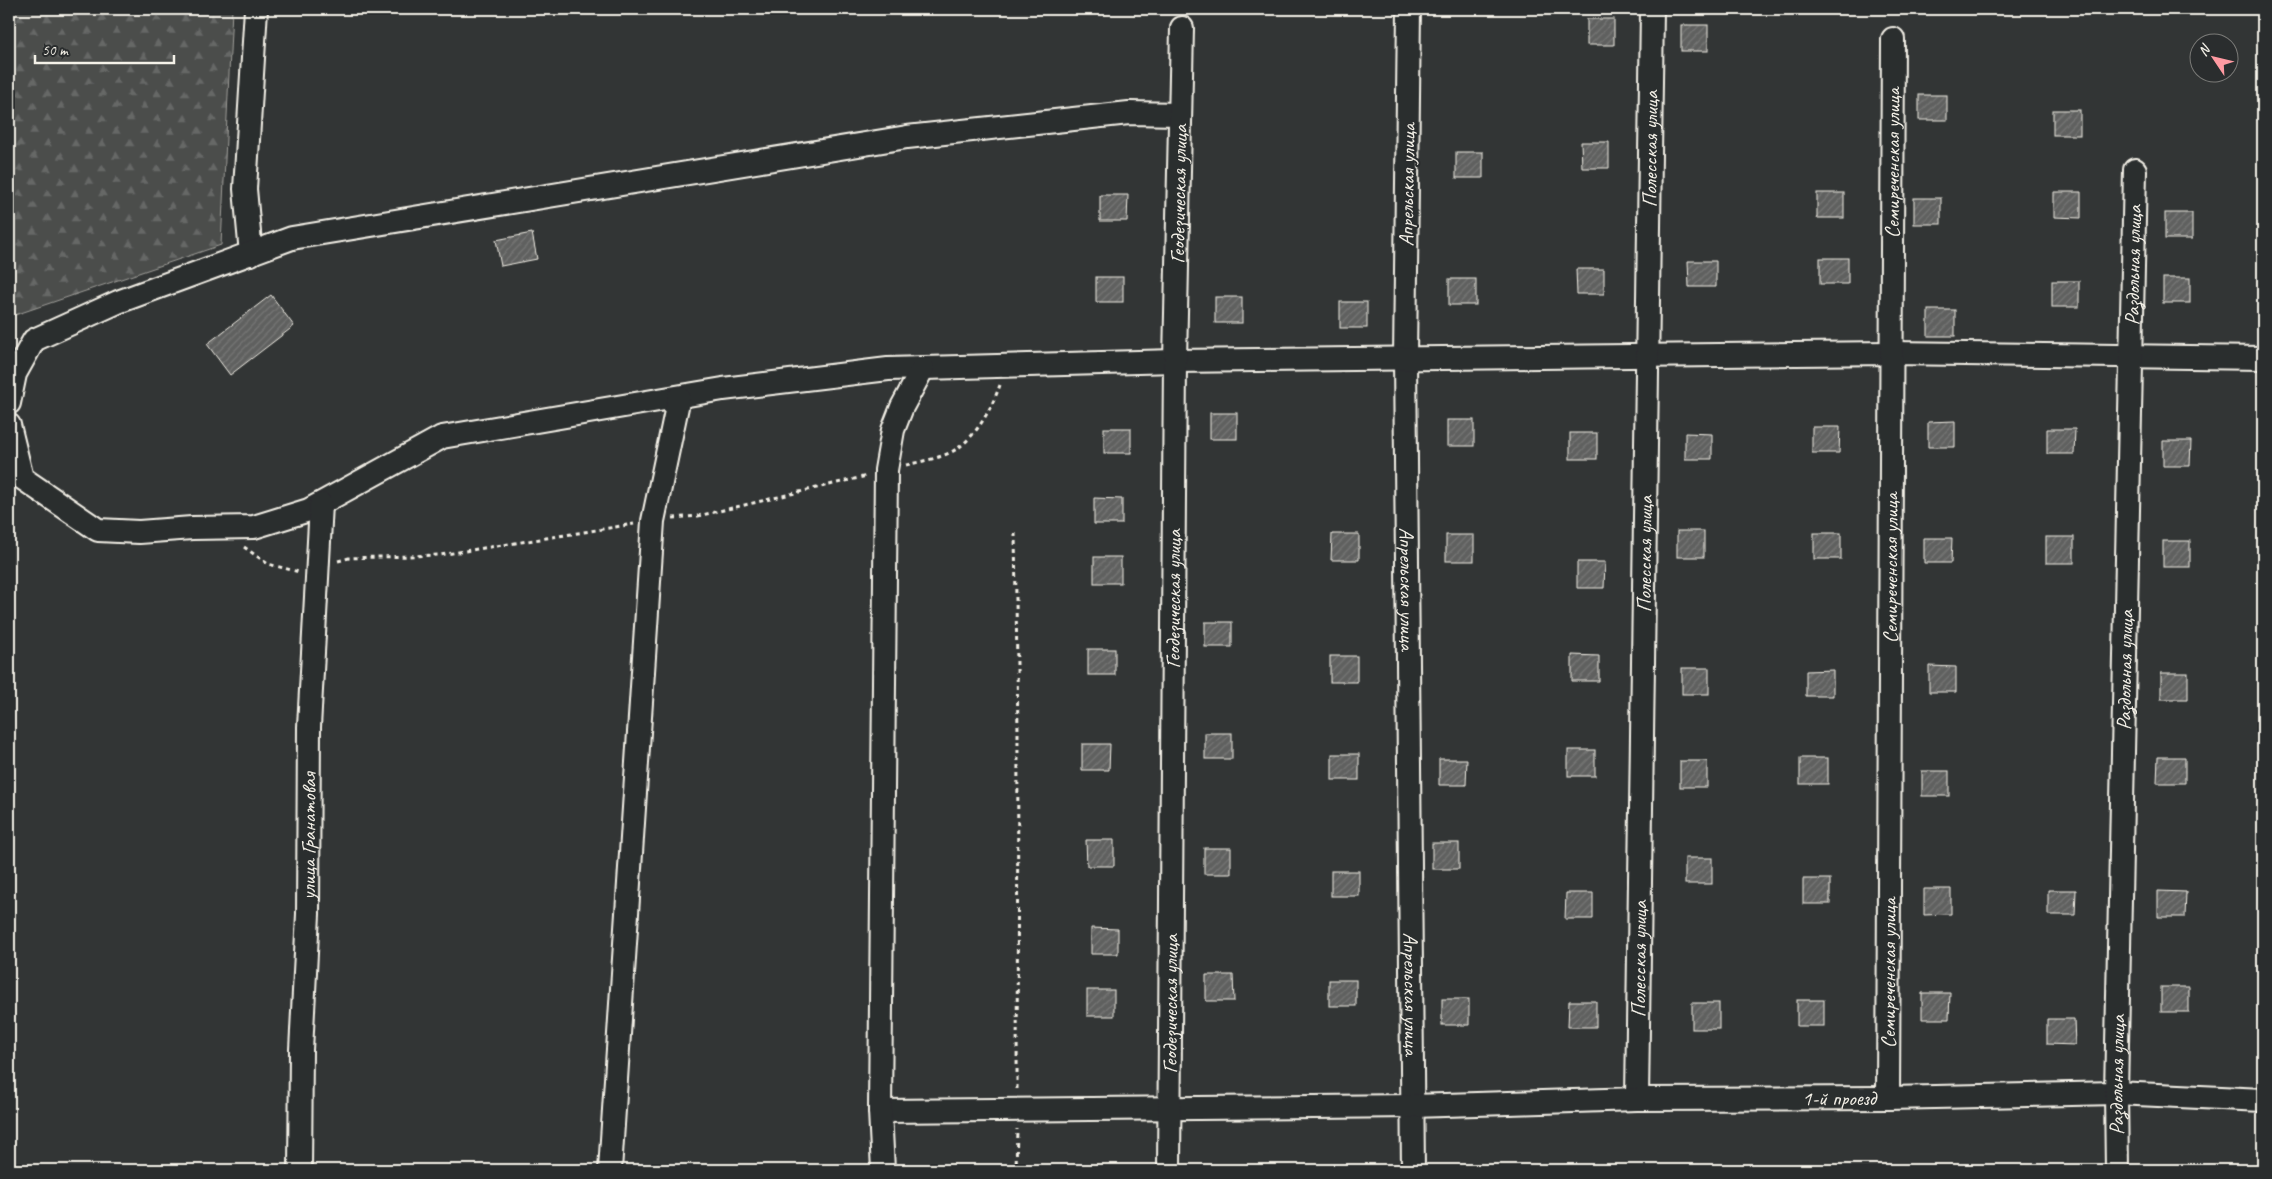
<svg xmlns="http://www.w3.org/2000/svg" width="2272" height="1179" viewBox="0 0 2272 1179" font-family="Caveat,sans-serif">
<style>
.forest{fill:url(#forest-firs);stroke:#a09f9a}
.building{fill:url(#building-hatch);stroke:#f4f1e8}
.lines{fill:none;stroke-linecap:round;stroke-linejoin:round}
.minor-casing{stroke:#f4f1e8;stroke-width:26}
.path{stroke:#f4f1e8;stroke-width:3;stroke-dasharray:4 4;stroke-linecap:butt}
.minor{stroke:#2a2d2e;stroke-width:22}
.labels{text-anchor:middle;dominant-baseline:central;stroke-width:4;stroke-linejoin:round;paint-order:stroke}
.street-label{font-size:21px;fill:#f4f1e8;stroke:#2a2d2e}
</style>
<defs>
<pattern id="forest-firs" width="22" height="20" patternUnits="userSpaceOnUse" patternTransform="scale(1.25)"><rect width="22" height="20" fill="#4b4d4c"/><path d="M5 1l3.5 6h-7zM16 11l3.5 6h-7z" fill="#666766"/></pattern>
<pattern id="building-hatch" width="6" height="6" patternUnits="userSpaceOnUse" patternTransform="scale(1.25)"><rect width="6" height="6" fill="#5f605f"/><path d="M-1 1l2-2M0 6l6-6M5 7l2-2" fill="none" stroke="#777776"/></pattern>
</defs>
<rect width="100%" height="100%" fill="#323535"/>
<filter id="ink" filterUnits="userSpaceOnUse"><feTurbulence type="fractalNoise" baseFrequency=".02" numOctaves="2"/><feDisplacementMap in="SourceGraphic" scale="10" xChannelSelector="R" yChannelSelector="G"/><feConvolveMatrix kernelMatrix="1 2 1 2 8 2 1 2 1" color-interpolation-filters="sRGB"/></filter>
<g filter="url(#ink)">
<!-- forest -->
<polygon class="forest" points="9,9 232,9 221,245 9,317"/>
<!-- building -->
<g class="building">
<rect x="1587" y="19" width="27" height="26"/>
<rect x="1681" y="25" width="27" height="26"/>
<rect x="1919" y="95" width="28" height="25"/>
<rect x="2053" y="110" width="27" height="25"/>
<polygon points="1581,142 1609,142 1609,168 1582,168"/>
<rect x="1456" y="152" width="27" height="26"/>
<polygon points="2054,192 2081,192 2081,218 2054,217"/>
<rect x="1817" y="193" width="27" height="25"/>
<polygon points="1100,195 1128,195 1127,221 1100,221"/>
<rect x="1914" y="198" width="27" height="26"/>
<rect x="2165" y="213" width="27" height="26"/>
<polygon points="532,233 537,259 501,266 496,240"/>
<rect x="1820" y="258" width="28" height="26"/>
<polygon points="1688,261 1716,261 1716,287 1689,287"/>
<polygon points="1576,269 1604,269 1604,294 1577,294"/>
<rect x="1096" y="277" width="27" height="25"/>
<rect x="2163" y="278" width="27" height="25"/>
<rect x="1449" y="279" width="27" height="26"/>
<rect x="2052" y="281" width="27" height="26"/>
<polygon points="271,295 294,326 230,375 207,344"/>
<rect x="1215" y="297" width="27" height="26"/>
<rect x="1340" y="302" width="27" height="26"/>
<rect x="1928" y="310" width="27" height="26"/>
<rect x="1210" y="413" width="27" height="26"/>
<rect x="1447" y="420" width="27" height="26"/>
<polygon points="1955,421 1955,447 1928,447 1928,422"/>
<polygon points="1812,427 1840,427 1839,453 1812,453"/>
<rect x="1104" y="428" width="27" height="25"/>
<polygon points="2047,429 2075,429 2074,454 2047,454"/>
<rect x="1570" y="433" width="27" height="26"/>
<polygon points="1685,433 1712,434 1712,459 1685,459"/>
<polygon points="2163,441 2191,441 2190,466 2163,466"/>
<polygon points="1094,498 1122,499 1122,524 1094,524"/>
<rect x="1677" y="531" width="27" height="26"/>
<rect x="1814" y="533" width="27" height="26"/>
<polygon points="1332,534 1359,534 1359,560 1331,560"/>
<rect x="1446" y="535" width="28" height="26"/>
<rect x="2046" y="537" width="28" height="26"/>
<polygon points="1924,538 1952,538 1951,563 1924,563"/>
<rect x="2163" y="541" width="27" height="26"/>
<rect x="1094" y="557" width="27" height="26"/>
<polygon points="1577,562 1605,562 1604,588 1577,588"/>
<rect x="1205" y="622" width="27" height="25"/>
<rect x="1088" y="649" width="27" height="26"/>
<polygon points="1572,655 1599,656 1599,681 1572,681"/>
<rect x="1330" y="656" width="27" height="26"/>
<polygon points="1929,666 1956,667 1956,692 1929,692"/>
<rect x="1682" y="668" width="27" height="26"/>
<polygon points="1833,670 1833,696 1806,696 1806,671"/>
<rect x="2161" y="673" width="27" height="26"/>
<rect x="1205" y="733" width="27" height="26"/>
<polygon points="1082,744 1110,744 1109,770 1082,770"/>
<rect x="1568" y="750" width="27" height="26"/>
<rect x="1332" y="754" width="27" height="26"/>
<polygon points="2158,757 2185,757 2185,783 2157,783"/>
<rect x="1800" y="758" width="28" height="26"/>
<polygon points="1439,759 1467,759 1466,785 1439,785"/>
<rect x="1680" y="761" width="27" height="26"/>
<rect x="1922" y="771" width="27" height="25"/>
<polygon points="1086,840 1114,840 1114,866 1087,866"/>
<rect x="1432" y="843" width="27" height="26"/>
<rect x="1204" y="848" width="27" height="26"/>
<rect x="1685" y="858" width="27" height="26"/>
<rect x="1331" y="871" width="28" height="25"/>
<rect x="1803" y="879" width="27" height="25"/>
<polygon points="1924,889 1951,889 1951,914 1924,915"/>
<polygon points="2048,890 2076,890 2075,915 2048,915"/>
<polygon points="2158,891 2186,892 2185,917 2158,917"/>
<polygon points="1566,893 1593,893 1593,919 1565,919"/>
<polygon points="1091,928 1118,929 1118,954 1091,954"/>
<polygon points="1206,975 1233,975 1234,1001 1206,1001"/>
<rect x="1329" y="980" width="27" height="26"/>
<rect x="2161" y="987" width="28" height="25"/>
<rect x="1087" y="990" width="27" height="26"/>
<polygon points="1922,993 1950,993 1949,1019 1922,1019"/>
<rect x="1442" y="999" width="27" height="26"/>
<rect x="1797" y="1000" width="27" height="26"/>
<polygon points="1569,1001 1596,1001 1596,1027 1568,1027"/>
<rect x="1692" y="1003" width="27" height="26"/>
<polygon points="2047,1019 2074,1019 2075,1045 2047,1044"/>
</g>
<g class="lines">
<defs>
<g id="minor">
<path id="s1" d="M1409 9 1405 359 1413 1170"/>
<polyline points="251,254 245,189 256,9"/>
<polyline points="9,403 15,374 34,340 118,302 292,238 907,137 1129,113 1180,114"/>
<polyline points="9,425 22,478 98,530 139,532 192,528 254,527 309,510 442,437 723,389 888,369 1175,361 1891,353 2263,358"/>
<path id="s2" d="M1888 1098 1893 39"/>
<path id="s3" d="M1637 1099 1652 9"/>
<path id="s4" d="M880 1111 1413 1106 1637 1099 1888 1098 2116 1093 2263 1100"/>
<path id="s5" d="M300 1170 301 1050 308 914 309 727 321 504"/>
<polyline points="610,1170 653,521 679,397"/>
<polyline points="883,1170 880,1111 886,470 893,430 902,407 923,368"/>
<path id="s6" d="M1169 1170 1175 361 1182 28"/>
<path id="s7" d="M2117 1170 2116 1093 2135 170"/>
</g>
</defs>
<!-- minor casing -->
<use href="#minor" class="minor-casing"/>
<!-- path -->
<g class="path">
<path d="M906 465C922 461 944 458 958 448 978 434 992 407 1000 385"/>
<polyline points="673,518 698,516 867,476"/>
<polyline points="1015,533 1018,732 1017,1090"/>
<polyline points="244,547 268,564 299,572"/>
<polyline points="338,561 349,558 440,555 634,524"/>
<polyline points="1016,1170 1017,1129"/>
</g>
<!-- minor -->
<use href="#minor" class="minor"/>
</g>
</g>
<g class="labels">
<!-- street labels -->
<g class="street-label">
<text stroke="none"><textPath href="#s3" startOffset="950">Полесская улица</textPath></text>
<text stroke="none"><textPath href="#s2" startOffset="935">Семиреченская улица</textPath></text>
<text transform="translate(1407 185) rotate(-89)">Апрельская улица</text>
<text stroke="none"><textPath href="#s6" startOffset="976">Геодезическая улица</textPath></text>
<text stroke="none"><textPath href="#s7" startOffset="905">Раздольная улица</textPath></text>
<text stroke="none"><textPath href="#s3" startOffset="545">Полесская улица</textPath></text>
<text stroke="none"><textPath href="#s2" startOffset="530">Семиреченская улица</textPath></text>
<text stroke="none"><textPath href="#s1" startOffset="580">Апрельская улица</textPath></text>
<text stroke="none"><textPath href="#s6" startOffset="571">Геодезическая улица</textPath></text>
<text stroke="none"><textPath href="#s7" startOffset="500">Раздольная улица</textPath></text>
<text stroke="none"><textPath href="#s5" startOffset="334">улица Гранатовая</textPath></text>
<text stroke="none"><textPath href="#s3" startOffset="140">Полесская улица</textPath></text>
<text stroke="none"><textPath href="#s2" startOffset="125">Семиреченская улица</textPath></text>
<text stroke="none"><textPath href="#s1" startOffset="985">Апрельская улица</textPath></text>
<text stroke="none"><textPath href="#s6" startOffset="166">Геодезическая улица</textPath></text>
<text stroke="none"><textPath href="#s7" startOffset="95">Раздольная улица</textPath></text>
<text stroke="none"><textPath href="#s4" startOffset="959">1-й проезд</textPath></text>
</g>
</g>
<!-- margin -->
<rect width="2272" height="1179" fill="none" stroke="#2a2d2e" stroke-width="30"/>
<rect x="15" y="15" width="2242" height="1149" fill="none" stroke="#f4f1e8" stroke-width="2" filter="url(#ink)"/>
<!-- north arrow -->
<g transform="translate(2214 58) rotate(305)"><circle r="24" fill="#2a2d2e" stroke="#7b7b78"/>
<path d="M0-4L9 19L0 12L-9 19Z" fill="#ff9aa2"/>
<text y="-8" font-size="14" font-weight="bold" text-anchor="middle" fill="#f4f1e8">N</text>
</g>
<!-- scale -->
<path d="M35 55v8h139v-8" fill="none" stroke="#f4f1e8" stroke-width="2.5"/>
<text x="42" y="55" font-size="15" fill="#f4f1e8" stroke="#2a2d2e" stroke-width="4" paint-order="stroke">50 m</text>
</svg>
